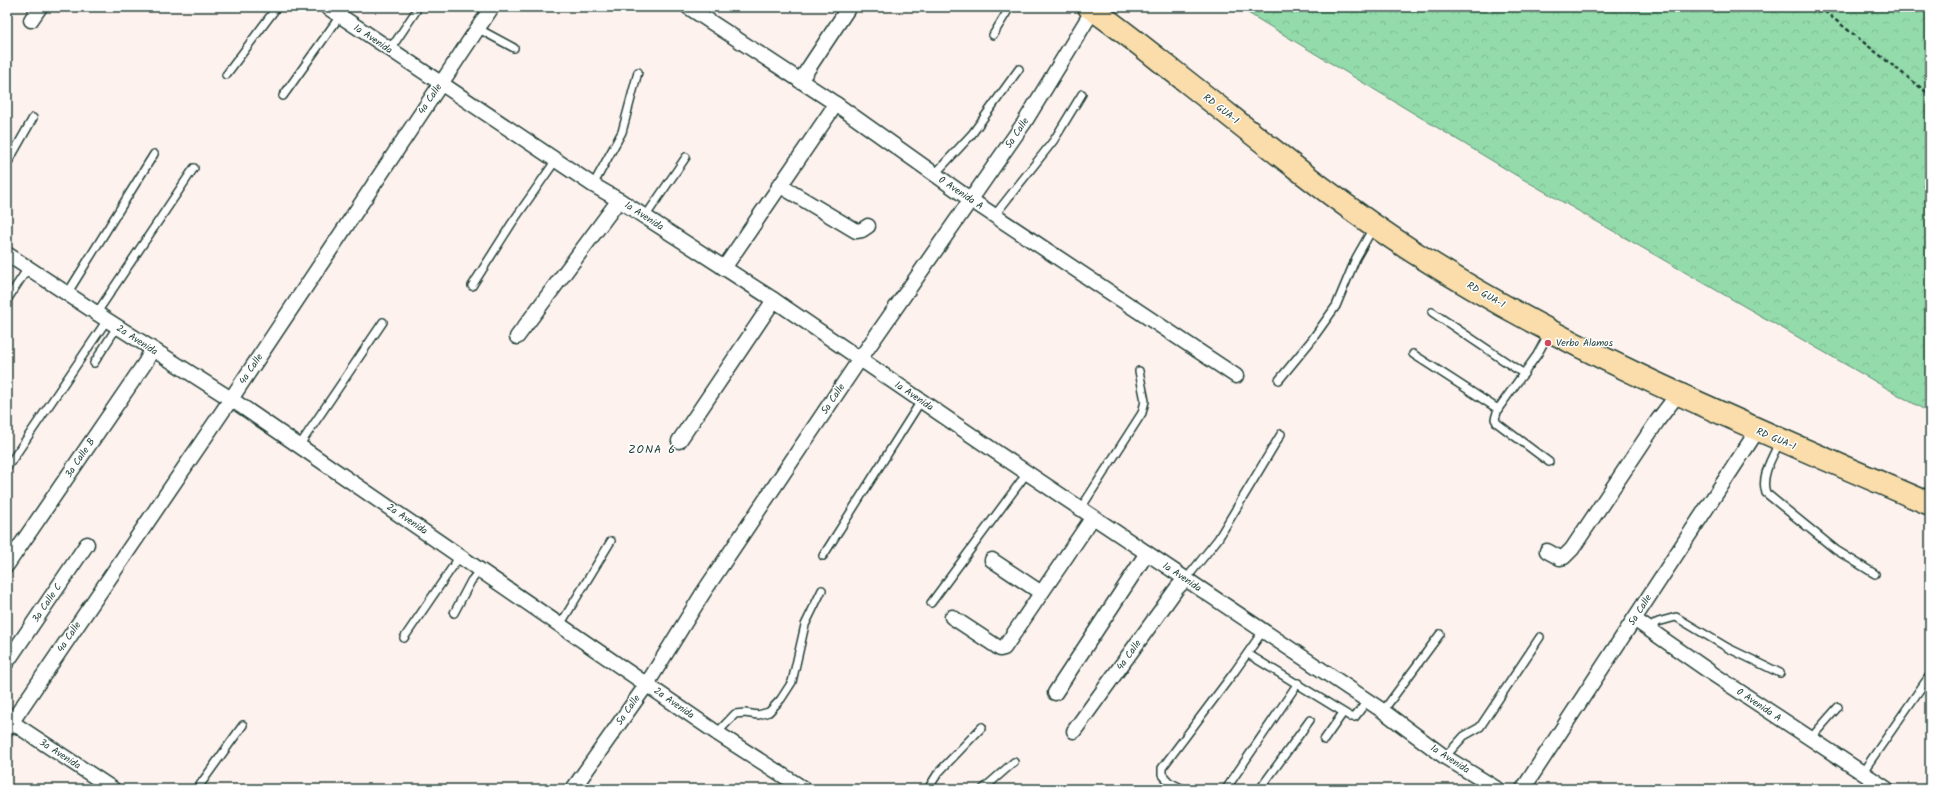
<svg xmlns="http://www.w3.org/2000/svg" width="1937" height="796" viewBox="0 0 1937 796" font-family="Kalam,sans-serif">
<style>
.forest{fill:url(#forest-crowns);stroke:#598c6f}
.lines{fill:none;stroke-linecap:round;stroke-linejoin:round}
.service-casing{stroke:#1f3d34;stroke-width:10}
.minor-casing{stroke:#1f3d34;stroke-width:17}
.primary-casing{stroke:#1f3d34;stroke-width:25}
.path{stroke:#1f3d34;stroke-width:2.5;stroke-dasharray:4 3;stroke-linecap:butt}
.service{stroke:#fff;stroke-width:7}
.minor{stroke:#fff;stroke-width:14}
.primary{stroke:#faddab;stroke-width:22}
.poi-dot{fill:#d1495b;stroke:#fff;stroke-width:1.5}
.labels{text-anchor:middle;dominant-baseline:central;stroke-width:3;stroke-linejoin:round;paint-order:stroke}
.street-label{font-size:10px;fill:#1f3d34;stroke:#fff}
.poi-label{font-size:10px;fill:#1f3d34;stroke:#fff;text-anchor:start}
.quarter-label{font-size:12px;letter-spacing:1px;fill:#1f3d34;stroke:#fff}
</style>
<defs>
<pattern id="forest-crowns" width="20" height="18" patternUnits="userSpaceOnUse"><rect width="20" height="18" fill="#93dbaa"/><path d="M2 6a3 3 0 1 1 6 0M12 15a3 3 0 1 1 6 0" fill="none" stroke="#7ebd93"/></pattern>
</defs>
<rect width="100%" height="100%" fill="#fef2ef"/>
<filter id="ink" filterUnits="userSpaceOnUse"><feTurbulence type="fractalNoise" baseFrequency=".025" numOctaves="2"/><feDisplacementMap in="SourceGraphic" scale="8" xChannelSelector="R" yChannelSelector="G"/><feConvolveMatrix kernelMatrix="1 2 1 2 8 2 1 2 1" color-interpolation-filters="sRGB"/></filter>
<g filter="url(#ink)">
<!-- forest -->
<polygon class="forest" points="1238,7 1930,7 1930,413 1514,174"/>
<g class="lines">
<defs>
<g id="service">
<polyline points="477,28 514,48"/>
<polyline points="993,35 1010,7"/>
<polyline points="388,48 396,41 416,11"/>
<polyline points="226,75 277,7"/>
<polyline points="283,96 340,16"/>
<polyline points="7,164 33,118"/>
<polyline points="934,175 972,134 1019,69"/>
<polyline points="593,185 622,132 638,72"/>
<polyline points="994,216 1054,140 1082,94"/>
<polyline points="645,217 686,157"/>
<polyline points="472,286 512,223 556,160"/>
<polyline points="67,294 154,154"/>
<polyline points="7,300 28,268"/>
<polyline points="1432,312 1524,374"/>
<polyline points="96,314 194,168"/>
<polyline points="1549,333 1537,355 1498,409 1495,419 1497,423 1549,462"/>
<polyline points="1413,354 1498,409"/>
<polyline points="94,363 117,327"/>
<polyline points="1279,380 1311,341 1336,306 1356,258 1373,228"/>
<path d="M1780 441C1773 456 1760 476 1766 493L1836 550 1875 574"/>
<polyline points="299,446 383,322"/>
<polyline points="8,466 107,320"/>
<polyline points="1081,508 1142,413 1145,401 1139,371"/>
<polyline points="823,556 921,401"/>
<polyline points="1186,579 1218,539 1281,434"/>
<polyline points="931,603 1027,473"/>
<polyline points="454,613 471,581 480,570"/>
<polyline points="560,625 611,541"/>
<polyline points="1648,629 1658,622 1676,617 1728,648 1780,673"/>
<polyline points="404,638 460,556"/>
<polyline points="1248,654 1351,717 1355,717 1367,701"/>
<polyline points="1383,711 1440,634"/>
<polyline points="717,733 735,714 745,713 758,715 769,712 781,699 792,682 805,625 822,590"/>
<polyline points="1810,739 1838,707"/>
<polyline points="1324,740 1343,713"/>
<polyline points="1445,757 1464,736 1480,727 1540,637"/>
<polyline points="1862,773 1930,675"/>
<polyline points="197,789 243,725"/>
<polyline points="928,789 938,773 982,727"/>
<polyline points="983,789 1014,762"/>
<polyline points="1183,789 1169,782 1162,774 1162,768 1235,671 1263,631"/>
<polyline points="1226,789 1298,683"/>
<polyline points="1260,789 1310,720"/>
<polyline points="1865,789 1871,779"/>
<polyline points="1929,789 1930,787"/>
</g>
<g id="minor">
<polyline points="327,7 593,185 619,200 774,300 996,452 1383,711 1445,757 1497,789"/>
<polyline points="688,7 836,104 971,200 1236,376"/>
<polyline points="31,20 40,7"/>
<polyline points="800,81 849,7"/>
<polyline points="779,185 856,231 862,230 868,226"/>
<polyline points="7,254 107,320 231,399 717,733 804,789"/>
<polyline points="724,268 836,104"/>
<polyline points="517,337 619,200"/>
<polyline points="679,441 774,300"/>
<polyline points="1547,551 1560,558 1564,557 1572,549 1658,420 1678,394"/>
<polyline points="992,560 1040,592"/>
<polyline points="7,565 145,363 152,350"/>
<polyline points="952,617 996,646 1000,649 1004,648 1093,517"/>
<polyline points="1634,619 1713,674 1887,789"/>
<polyline points="7,662 87,544"/>
<polyline points="1055,693 1147,553"/>
<polyline points="7,719 113,789"/>
<polyline points="7,729 231,399 492,7"/>
<polyline points="1074,731 1177,588 1186,579"/>
<polyline points="573,789 647,684 703,593 860,359 1024,123 1093,10"/>
<polyline points="1523,789 1757,431"/>
</g>
<path id="primary" d="M1089 7C1123 30 1155 57 1187 82 1261 140 1333 200 1412 251 1574 355 1754 428 1930 504"/>
</defs>
<!-- service casing -->
<use href="#service" class="service-casing"/>
<!-- minor casing -->
<use href="#minor" class="minor-casing"/>
<!-- primary casing -->
<use href="#primary" class="primary-casing"/>
<!-- path -->
<polyline class="path" points="1819,7 1930,95"/>
<!-- service -->
<use href="#service" class="service"/>
<!-- minor -->
<use href="#minor" class="minor"/>
<!-- primary -->
<use href="#primary" class="primary"/>
</g>
</g>
<!-- markers -->
<circle class="poi-dot" cx="1548" cy="343" r="4"/>
<g class="labels">
<!-- street labels -->
<g class="street-label">
<text transform="translate(373 39) rotate(34)">1a Avenida</text>
<text transform="translate(430 99) rotate(-56)">4a Calle</text>
<text transform="translate(1221 109) rotate(38)">RD GUA-1</text>
<text transform="translate(1017 133) rotate(-56)">5a Calle</text>
<text transform="translate(961 193) rotate(34)">0 Avenida A</text>
<text transform="translate(644 216) rotate(33)">1a Avenida</text>
<text transform="translate(1486 295) rotate(30)">RD GUA-1</text>
<text transform="translate(137 340) rotate(33)">2a Avenida</text>
<text transform="translate(251 369) rotate(-56)">4a Calle</text>
<text transform="translate(914 396) rotate(34)">1a Avenida</text>
<text transform="translate(833 399) rotate(-56)">5a Calle</text>
<text transform="translate(1776 439) rotate(23)">RD GUA-1</text>
<text transform="translate(80 458) rotate(-56)">3a Calle B</text>
<text transform="translate(407 519) rotate(34)">2a Avenida</text>
<text transform="translate(1182 577) rotate(34)">1a Avenida</text>
<text transform="translate(47 603) rotate(-56)">3a Calle C</text>
<text transform="translate(1640 610) rotate(-57)">5a Calle</text>
<text transform="translate(69 637) rotate(-56)">4a Calle</text>
<text transform="translate(1129 655) rotate(-54)">4a Calle</text>
<text transform="translate(674 703) rotate(35)">2a Avenida</text>
<text transform="translate(1759 705) rotate(34)">0 Avenida A</text>
<text transform="translate(628 710) rotate(-55)">5a Calle</text>
<text transform="translate(60 754) rotate(33)">3a Avenida</text>
<text transform="translate(1450 759) rotate(33)">1a Avenida</text>
</g>
<!-- poi labels -->
<g class="poi-label">
<text x="1556" y="343">Verbo Alamos</text>
</g>
<!-- quarter labels -->
<g class="quarter-label">
<text x="652" y="449">ZONA 6</text>
</g>
</g>
<!-- margin -->
<rect width="1937" height="796" fill="none" stroke="#fff" stroke-width="24"/>
<rect x="12" y="12" width="1913" height="772" fill="none" stroke="#1f3d34" stroke-width="1.5" filter="url(#ink)"/>
</svg>
